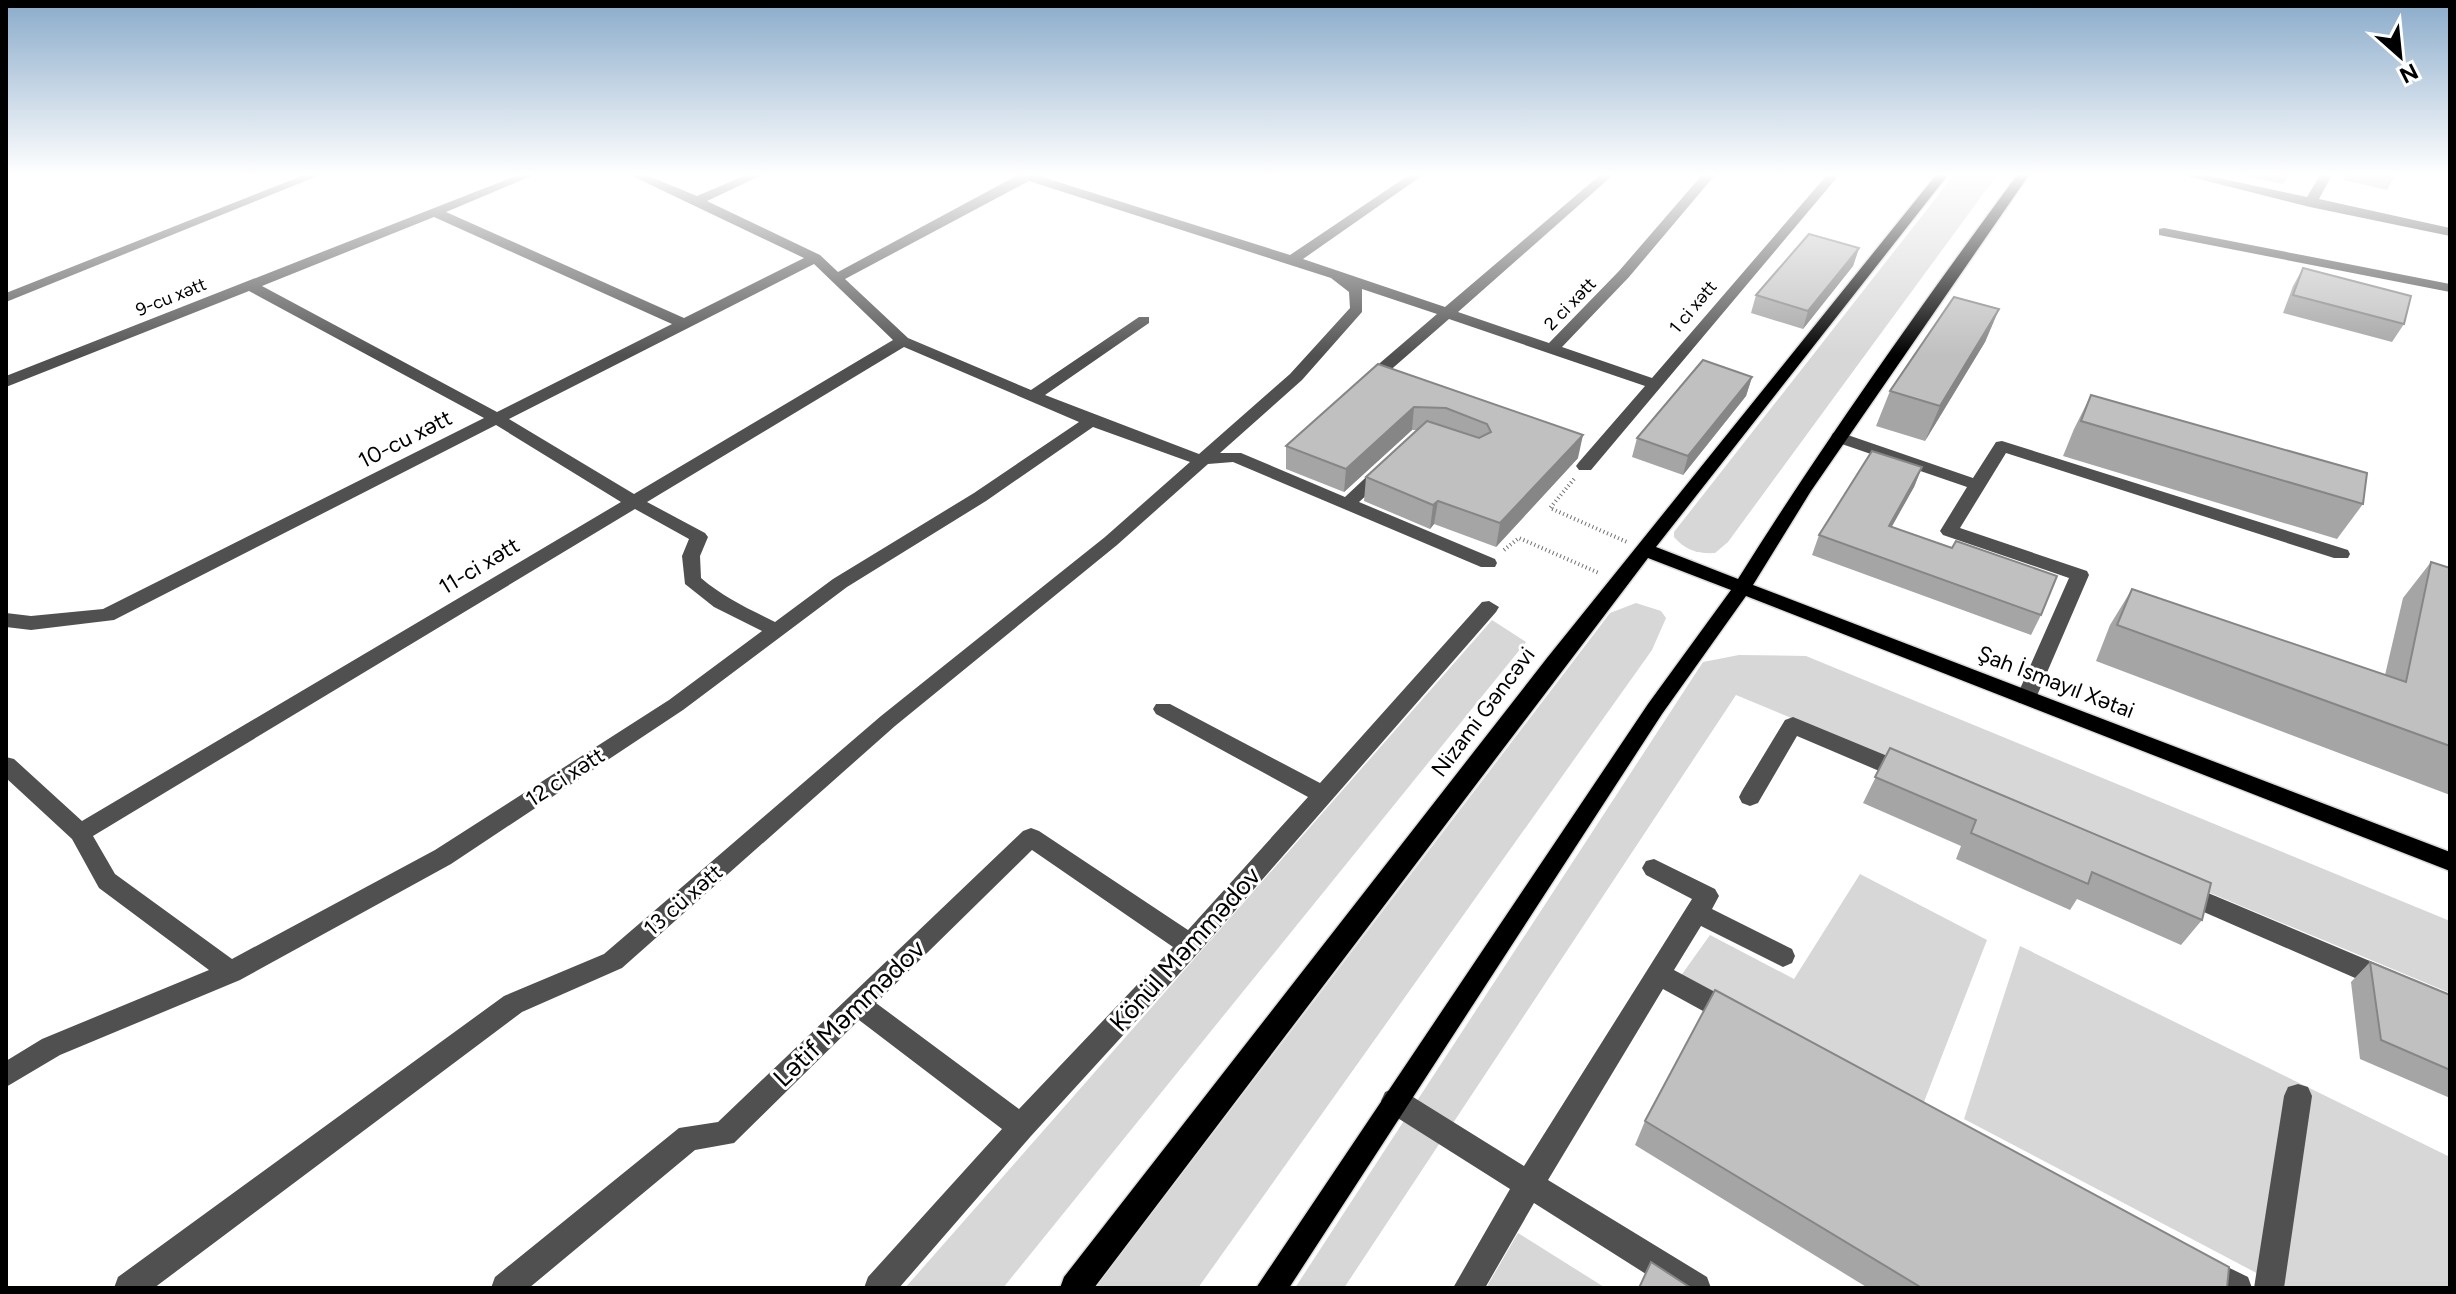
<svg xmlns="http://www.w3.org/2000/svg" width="2456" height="1294" viewBox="0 0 2456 1294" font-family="Figtree,sans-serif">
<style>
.green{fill:#d7d7d7}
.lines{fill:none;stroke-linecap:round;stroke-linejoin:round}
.major-casing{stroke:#dbdbdb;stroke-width:3}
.path{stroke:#727272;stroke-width:4;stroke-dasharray:1 3;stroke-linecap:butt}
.minor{fill:#505050;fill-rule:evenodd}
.major{fill:#000;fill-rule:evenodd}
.wall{fill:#a5a5a5}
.shaded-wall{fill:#868686}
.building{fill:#c0c0c0;stroke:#868686;stroke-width:2}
.labels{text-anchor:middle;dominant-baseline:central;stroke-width:6;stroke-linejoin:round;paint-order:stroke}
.far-street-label{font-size:18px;fill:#000;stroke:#fff}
.street-label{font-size:22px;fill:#000;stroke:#fff}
.near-street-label{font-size:26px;fill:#000;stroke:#fff}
</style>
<rect width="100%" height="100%" fill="#fff"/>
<!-- green -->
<g class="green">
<path d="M1954 175H1997L1728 542 1715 553C1698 554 1685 550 1674 537V532Z"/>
<polygon points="1636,603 1661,611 1666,618 1652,650 1198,1288 1095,1288 1610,613"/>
<polygon points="1492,620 1526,642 1003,1288 905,1288"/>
<polygon points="1739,655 1806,656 2450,921 2450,993 1736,695 1344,1288 1295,1288 1703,662"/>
<polygon points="1860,874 1987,940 1922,1107 1675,984 1710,935 1794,979"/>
<polygon points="2020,946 2450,1157 2450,1288 2285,1288 1964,1119"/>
<polygon points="1518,1233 1604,1287 1604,1288 1486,1288"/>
</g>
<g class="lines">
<defs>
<path id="major" d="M1936 175H1948L1656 547 1738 579C1825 440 1920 307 2017 175H2029L1811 491 1753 585 2450 852V871L1746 596 1662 714 1289 1288H1256L1648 704 1731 590 1648 558 1094 1288H1060L1064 1277 1547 658Z"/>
</defs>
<!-- major casing -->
<use href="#major" class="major-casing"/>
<!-- path -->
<g class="path">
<polyline points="1574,479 1550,508 1627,542"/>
<polyline points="1504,550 1519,538 1599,573"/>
</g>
<!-- minor -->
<g class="minor">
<polygon points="304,175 320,175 6,302 6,293"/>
<path d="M518 175H534L446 212 684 318 804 258 630 175H646L697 196 746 175H762L707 201 820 255 838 272 1018 175H1036L1290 255 1409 175H1423L1303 259 1445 307 1600 175H1613L1458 312 1549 343 1619 271 1702 175H1715L1629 277 1562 347 1652 378 1827 175H1839L1591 470H1579L1576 466 1579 462 1645 386 1449 319 1371 387H1359V381L1437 314 1362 289V312L1302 380 1220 453H1241L1345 497 1379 465H1391L1394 469 1391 473 1359 502 1495 559 1497 563 1495 567H1481L1233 462 1208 464 1117 545 895 726 622 968 522 1012 154 1288H114L118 1277 504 996 604 954 881 716 1105 537 1190 462 1093 427 986 501 847 587 683 710 451 864 240 980 60 1055 6 1087V1061L42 1039 209 970 99 888 72 839 6 778V757L14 759 82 821 621 502 496 425 114 620 31 630 6 627V613L31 616 103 609 484 418 249 291 6 387V376ZM1029 181 1331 278 1349 292 1350 308 1290 374 1199 454 1045 395 1149 323V317H1139L1031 390 908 338 845 279ZM434 217 672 324 497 412 262 286ZM814 264 893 340 634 494 509 419ZM904 347 1079 422 974 493 833 579 775 622C749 609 723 597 701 578L700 556 708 537 705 533 647 502ZM635 509 689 539 682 556 685 584 714 607 762 631 669 700 435 850 232 959 115 874 93 836Z"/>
<polygon points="2183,175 2205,175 2307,197 2320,175 2332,175 2319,199 2450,228 2450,236 2310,207"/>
<polygon points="2164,228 2450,284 2450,292 2159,235 2159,229"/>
<polygon points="1839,432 1973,478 1996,442 2002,441 2348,550 2350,554 2348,558 2334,558 2006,453 1960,528 2087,571 2089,575 2036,698 2033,703 2019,703 2016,698 2069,578 1943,535 1940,531 1967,487 1833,441 1831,437 1833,433"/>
<path d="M1489 601 1499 607 1496 612 1199 952 1031 1136 899 1288H864L868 1277 1002 1129 859 1020 734 1143 695 1150 529 1288H491L495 1277 679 1128 718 1122 1023 831 1031 828 1039 831 1188 930 1308 797 1156 714 1153 709 1156 704H1170L1320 783 1482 602ZM1032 850 1173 947 1019 1109 876 1003Z"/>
<polygon points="1793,717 1914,767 1917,773 1914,779 1906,781 1898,779 1797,736 1758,803 1750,806 1742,803 1739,797 1742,791 1785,720"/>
<polygon points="1654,859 1715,889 1719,896 1712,909 1792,949 1795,956 1792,963 1783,967 1701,926 1674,970 1741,1006 1745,1014 1741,1022 1732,1025 1723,1022 1663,989 1548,1180 1707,1277 1711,1288 1668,1288 1534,1203 1485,1288 1453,1288 1510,1189 1385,1110 1381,1101 1385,1092 1395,1088 1405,1092 1524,1166 1692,899 1646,875 1642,868 1646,861"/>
<polygon points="2182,882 2396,972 2400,980 2396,988 2387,991 2378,988 2174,899 2170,892 2174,885"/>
<polygon points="2298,1084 2308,1087 2312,1096 2284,1288 2254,1288 2284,1096 2288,1087"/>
<path d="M2203 1255 2248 1277 2252 1288C2229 1288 2198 1294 2188 1270L2192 1259Z"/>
</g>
<!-- major -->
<use href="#major" class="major"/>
</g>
<!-- wall -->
<g class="wall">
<polygon points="2241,175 2288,175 2283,184"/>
<polygon points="2346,175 2395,175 2387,190 2344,180"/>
<polygon points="1859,248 1853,266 1803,329 1751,313 1756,295"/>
<polygon points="2303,268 2404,324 2392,342 2283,313 2293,286"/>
<polygon points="1999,309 1985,342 1925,441 1876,426 1890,391"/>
<polygon points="1378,364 1578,458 1496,547 1434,524 1430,529 1364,501 1366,477 1418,430 1412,430 1344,492 1286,469 1286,446"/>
<polygon points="1752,377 1746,396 1683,475 1632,457 1637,438"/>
<polygon points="2091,395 2363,504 2337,539 2063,456 2074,429"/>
<polygon points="1922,467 1914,487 1891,527 2041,615 2031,635 1812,555 1819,535"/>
<polygon points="2431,562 2450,568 2450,795 2096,661 2110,625 2132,589 2385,675 2403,598"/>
<polygon points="1890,748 2202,920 2181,945 2077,899 2070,910 1956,859 1961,846 1863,803"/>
<polygon points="2370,962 2450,995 2450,1098 2360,1059 2351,982"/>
<polygon points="1645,1121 2227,1288 1868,1288 1635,1145"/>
</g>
<!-- shaded-wall -->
<g class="shaded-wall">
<polygon points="1859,248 1853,266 1803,329 1808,311"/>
<polygon points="1999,309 1985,342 1925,441 1940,406"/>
<polygon points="1752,377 1746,396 1683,475 1688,456"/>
<polygon points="1414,407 1412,430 1344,492 1346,469"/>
<polygon points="1583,435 1578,458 1496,547 1500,523"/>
<polygon points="1922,467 1914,487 1881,546 1889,526"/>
<polygon points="1438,501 1434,524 1430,529 1433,505"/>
</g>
<!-- building -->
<g class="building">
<polygon points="2377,175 2395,175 2394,178"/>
<polygon points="1809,234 1859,248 1808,311 1756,295"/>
<polygon points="2303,268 2411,296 2404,324 2293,295"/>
<polygon points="1954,297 1999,309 1940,406 1890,391"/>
<polygon points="1703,360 1752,377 1688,456 1637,438"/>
<polygon points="1378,364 1583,435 1500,523 1438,501 1433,505 1366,477 1427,421 1479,438 1491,432 1487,424 1446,408 1414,407 1346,469 1286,446"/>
<polygon points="2091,395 2367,473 2363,504 2081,421"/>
<polygon points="1872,451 1922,467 1889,526 1952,548 1956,541 2057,576 2041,615 1819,535"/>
<polygon points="2431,562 2450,568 2450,746 2117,625 2132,589 2406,682"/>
<polygon points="1890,748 2211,883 2202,920 2092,872 2088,884 1971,833 1976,820 1875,777"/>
<polygon points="2370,962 2450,995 2450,1070 2381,1040"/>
<polygon points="1715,990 2229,1267 2227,1288 1922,1288 1645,1121"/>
<polygon points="1651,1262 1691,1288 1639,1288"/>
</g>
<!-- sky -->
<linearGradient id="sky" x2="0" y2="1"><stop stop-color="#8aabca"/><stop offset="0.49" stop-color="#fff"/><stop offset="1" stop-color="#fff" stop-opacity="0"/></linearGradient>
<rect width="2456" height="356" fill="url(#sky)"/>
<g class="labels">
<!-- far-street labels -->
<g class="far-street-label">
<text transform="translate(171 297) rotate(-22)">9-cu xətt</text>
<text transform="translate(1570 304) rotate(-46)">2 ci xətt</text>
<text transform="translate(1693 307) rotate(-50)">1 ci xətt</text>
</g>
<!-- street labels -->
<g class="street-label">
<text transform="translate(405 439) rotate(-27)">10-cu xətt</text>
<text transform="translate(479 566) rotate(-31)">11-ci xətt</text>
<text transform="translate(2056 682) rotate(21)">Şah İsmayıl Xətai</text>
<text transform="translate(1483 712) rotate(-53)">Nizami Gəncəvi</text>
<text transform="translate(565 777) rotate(-33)">12 ci xətt</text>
<text transform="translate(683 900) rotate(-41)">13 cü xətt</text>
</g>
<!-- near-street labels -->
<g class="near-street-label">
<text transform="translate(1185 949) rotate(-48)">Könül Məmmədov</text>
<text transform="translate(849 1013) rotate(-44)">Lətif Məmmədov</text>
</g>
</g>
<!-- border -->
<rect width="2456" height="1294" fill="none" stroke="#000000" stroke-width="16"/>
<!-- north arrow -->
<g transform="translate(2400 56) rotate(153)" stroke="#ffffff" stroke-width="6" paint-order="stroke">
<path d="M0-6L14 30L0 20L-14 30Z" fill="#000000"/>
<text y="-12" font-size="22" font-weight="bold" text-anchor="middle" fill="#000000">N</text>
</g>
</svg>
